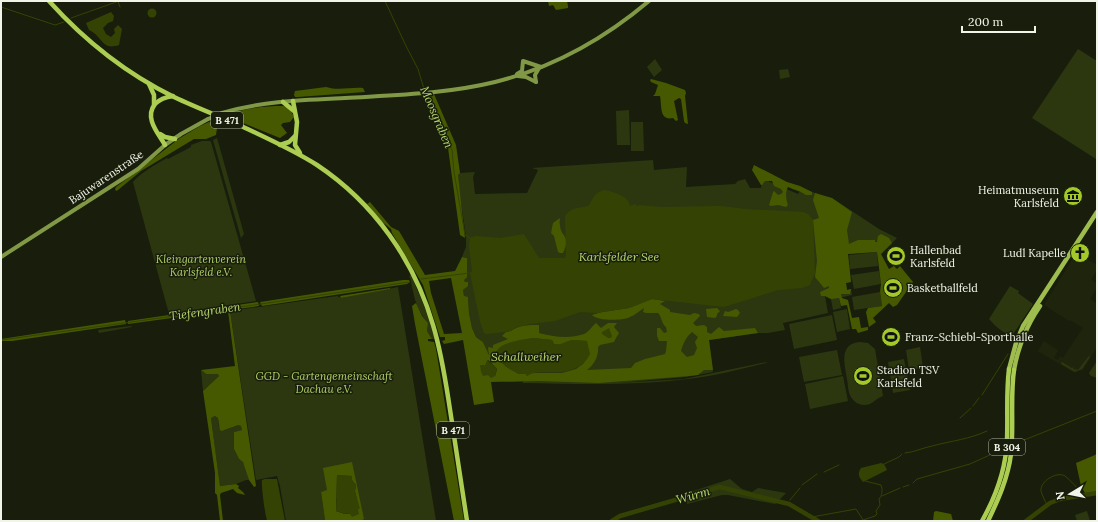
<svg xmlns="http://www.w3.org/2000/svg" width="1098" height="522" viewBox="0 0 1098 522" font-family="Lora,serif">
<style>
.built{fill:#1e250c}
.green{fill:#2c3710}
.forest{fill:#465900;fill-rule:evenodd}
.water{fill:#344303}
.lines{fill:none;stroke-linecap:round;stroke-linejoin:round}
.stream{stroke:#344303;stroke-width:1}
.river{stroke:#344303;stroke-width:4.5}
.secondary{stroke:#819946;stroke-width:4}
.primary{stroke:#9ebd4e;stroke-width:4.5}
.trunk{stroke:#abcd52;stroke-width:4.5}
.secondary-bridge{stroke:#819946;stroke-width:4}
.labels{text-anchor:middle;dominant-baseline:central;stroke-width:3;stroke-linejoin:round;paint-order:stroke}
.shield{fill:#181e0b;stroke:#b0b4a6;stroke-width:1}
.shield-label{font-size:10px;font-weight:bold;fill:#f1f5e9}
.street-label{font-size:11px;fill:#f1f5e9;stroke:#181e0b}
.poi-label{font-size:11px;fill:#f1f5e9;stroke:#181e0b;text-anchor:start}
.park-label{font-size:11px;font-style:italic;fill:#b1d067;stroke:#181e0b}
.water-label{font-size:12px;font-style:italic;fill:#b8d76e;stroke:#181e0b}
</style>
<rect width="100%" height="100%" fill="#181e0b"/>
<!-- built -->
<polygon class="built" points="1076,253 1097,265 1097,270 1091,279 1097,284 1097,287 1090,299 1097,304 1096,309 1097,312 1097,347 1083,370 1073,372 1038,351 1044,341 1058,350 1054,358 1058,360 1060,356 1063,358 1083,328 1070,320 1069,321 1044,305"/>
<!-- green -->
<g class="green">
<polygon points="1078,49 1097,61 1097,157 1096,159 1032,118"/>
<polygon points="655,59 662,70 654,77 647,67"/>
<polygon points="788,69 790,77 780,79 779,70"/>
<polygon points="629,110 630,145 617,145 616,111"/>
<polygon points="631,122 643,122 644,151 631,151"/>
<polygon points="217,138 244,234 241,238 213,140"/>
<path d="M202 141H210L211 142 256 301 169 314 133 182C143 171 155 165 167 158L168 159 191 147V145Z"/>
<path d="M653 160 654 170 687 167 686 187 735 184 738 181 745 179 750 188H761L763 179 798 194 802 188 823 196 832 198 879 229 897 238 885 250 848 254 851 282 846 283 847 290 851 289 852 295 839 298 841 308 833 310 831 299 825 296 828 313 783 323 785 330 768 333H758L709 340 713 372 686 377 618 383 684 379 767 362 766 363C740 369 714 376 688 379 633 386 578 384 522 383L524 381 504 382 506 381 487 351 483 342 476 337 472 328 469 313 468 297H464L463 290 465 288 464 280 467 258 462 257 466 247V237L457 175 460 173 475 172 473 177 475 194 527 193 538 170 532 168Z"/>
<polygon points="877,252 878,266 850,269 849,255"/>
<polygon points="879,271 881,284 854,289 851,275"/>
<path d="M411 275 425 308 435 339H432L427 331 428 323C420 314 415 303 413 291 411 285 412 281 409 276Z"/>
<path d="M1010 286 1019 291 1018 293 1033 304 1012 336C1003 333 995 326 989 319Z"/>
<polygon points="398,287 436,521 360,521 363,518 327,491 321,492 325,520 286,521 280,486 277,476 256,480 230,311 337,296 341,298"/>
<polygon points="880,292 882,306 854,310 852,297"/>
<polygon points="847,309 850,329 837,332 833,312"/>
<polygon points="832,315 837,340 794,349 789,324"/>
<polygon points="131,326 132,327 99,333 98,330"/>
<path d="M860 342 868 343 875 349 883 396C876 398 873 405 864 405 859 405 854 402 851 397 848 392 848 385 847 379 845 364 838 344 860 342Z"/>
<polygon points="920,347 923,368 909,370 906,350"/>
<polygon points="837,350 842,375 804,382 799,357"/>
<polygon points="1089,356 1090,357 1082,369 1075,372 1061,364 1062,362 1072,368 1073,367 1073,368 1075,370 1076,369 1078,370 1088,357"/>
<polygon points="904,359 910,390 893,393 888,362"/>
<polygon points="1097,361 1097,378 1091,376 1089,373"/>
<polygon points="201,370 206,374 219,373 219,376 203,391"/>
<polygon points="843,376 848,401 810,409 805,384"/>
<path d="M215 416 218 418 219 426C227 429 231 429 238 425L241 426 242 428V430L234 432V449L239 459 243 462 246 468 249 480H246L236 484 220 486 211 418Z"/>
<polygon points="730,479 742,489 755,493 752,492 758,488 786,493 775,504 728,495 722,495 687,504 684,494"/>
<polygon points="1087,511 1090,521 1077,521 1075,515"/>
</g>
<!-- forest -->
<g class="forest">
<polygon points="548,1 567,1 568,6 568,8 556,10 553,5 549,6"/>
<path d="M651 79 666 83 685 90 686 93 685 96 688 124 685 123 684 121 681 99 679 98 674 101 678 120 676 121 673 118C659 121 662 106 660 96H653L655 94 658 85 651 82 650 80Z"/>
<path d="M326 87C338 91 350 87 363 88L365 92 298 97H295L294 95 295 91Z"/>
<polygon points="423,94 434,94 456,145 460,173 458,175 465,238 460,235 448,148 429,105"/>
<path d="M283 106 289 107 294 117 290 122 283 123 281 125 287 133 280 138 228 117 227 115 229 114C246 108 264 106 283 106Z"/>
<polygon points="209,122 213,123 217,128 216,135 206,139 194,139 141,171 118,190 116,191 115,189 116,187 180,138 200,126"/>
<path d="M754 165 787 182 800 186 812 192V195H806C801 191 794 190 788 187 785 192 786 200 788 205L786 207 778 205 771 206 769 205 773 192 774 191 778 195 781 194 783 192 781 189 774 186 772 181H765L762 185H761L752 170Z"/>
<polygon points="815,193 832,198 852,212 847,230 849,244 858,240 875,240 875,242 877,242 878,236 881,234 889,238 892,243 881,254 889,269 894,266 897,269 900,266 913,282 897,305 893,307 889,303 873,318 876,322 869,327 866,312 868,308 882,306 880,292 881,284 877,252 848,254 851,282 846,283 847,290 851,289 850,294 841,294 842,298 848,300 852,318 859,317 861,328 868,327 868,330 858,333 856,329 852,329 847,305 841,306 839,298 831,299 825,296 821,296 820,292 829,288 829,286 824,288 815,277 817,261 813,220 819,218 813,200"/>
<path d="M370 202 391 227 399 231 425 275 455 271 462 257 467 258V277L464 280 465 282H468V286L463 290 464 296 468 297 469 313 472 328 476 337 483 342 489 355 488 348 489 347 493 348V345L508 339 502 336 506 332C511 332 514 328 519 327 526 325 531 325 539 325V333C553 337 570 339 584 334 589 332 592 326 596 323L601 328 608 323H617L614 327 619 333 616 338 614 342 600 345 598 347C599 356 594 365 587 370L631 368 635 363 645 359 665 354 666 351 667 341H659L657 336V328H660L664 333 667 332 666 327C661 323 662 317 658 313H646L643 312 644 308C639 311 635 315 630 317 622 321 598 321 592 315L602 312 629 308 652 299 665 301 660 304 670 310V312L690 315 694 313 699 314 700 316 693 323 696 326 704 325 707 327V332L711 334 719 327 724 331 755 328 758 333 709 340 713 370H704L698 375 689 376 599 383 538 381 491 382 494 402 474 405 463 340 444 344 442 341 445 340V337H440L423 285 392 233 391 229 381 221 367 204ZM451 278 462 333 444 334 431 293 429 281ZM692 332 698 337 695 342 697 348 694 355 687 357 681 351C683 344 686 337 692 332ZM533 338 552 340 554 344C565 347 576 340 586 341L588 349 584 363 576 369 562 373H531L527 376 526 374H519L505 366 504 345ZM488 360 497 369 495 376 488 375 482 365 485 366Z"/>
<path d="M560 218C560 220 559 223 560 225 560 236 572 236 563 253H560L558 252 554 236 551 233 553 223Z"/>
<polygon points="403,280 409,280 410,282 407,284 262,306 260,302"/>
<polygon points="390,288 390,289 341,298 340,296"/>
<polygon points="258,302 259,306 128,324 128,321"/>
<polygon points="416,303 422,316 428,323 427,331 432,339 428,339 428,341 434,342 436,349 464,521 454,521 415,324 412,306"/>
<polygon points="717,308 720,311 717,314 717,316 715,318 707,317 706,309"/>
<polygon points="736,309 738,310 740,313 737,317 723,316 725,311 728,312"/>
<path d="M228 311H230L256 486 254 487 249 480 243 462 239 459 234 449V432L242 430 241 426 238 425C233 428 227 428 222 431L220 430 218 418 215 416 211 418 220 486 236 484 239 486 238 488 243 492 245 495 237 493 233 489 221 493 220 495 223 521H220L217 495 215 493V473L203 391 219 376 218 374H206L201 370 235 366Z"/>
<polygon points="125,320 126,324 12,341 1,341 1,339"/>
<polygon points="1097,453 1097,492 1085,493 1081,486 1076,463 1095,455"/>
<path d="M352 462 364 519 360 521H316L325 520 321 492 327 490 323 468ZM337 475 352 476V480L356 485 355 491 359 509H358V512L345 514 336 511Z"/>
<polygon points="936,511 951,514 953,521 933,521 934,512"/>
</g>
<!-- water -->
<g class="water">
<circle cx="152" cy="13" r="4.5"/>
<path d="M111 12 114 16 113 21 108 23 103 28 106 34 111 37 115 33 114 29 118 25 122 29 119 45C101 51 103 36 89 30L86 23Z"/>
<path d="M605 190C613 192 629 196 630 206L636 204 637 207 638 205 661 207 720 206 746 209 803 212 808 214 813 220 815 273 810 285 802 288 778 290 724 307 652 299 629 308 597 313 580 312 555 321 530 324 517 327 511 331 487 334 484 333 480 321 470 273 472 271 469 246 470 238 476 236 500 238 524 234 539 258H565L566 256 565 216C571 207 579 208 588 206 595 198 592 193 605 190Z"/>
<polygon points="609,328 612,336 611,338 608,338 602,334 602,332"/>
<path d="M533 338 552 340 554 344C562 346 566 340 573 340 578 340 582 340 587 341L590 354C587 360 585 362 579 366 561 378 540 367 527 376L526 374C524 374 522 374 520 374 512 372 490 358 498 349 504 342 524 339 533 338Z"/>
<polygon points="487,360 497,369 495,376 491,378 488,375 483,376 481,372 480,365 485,366"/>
<path d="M881 463 884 464 887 470 863 482C859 477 857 474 861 468Z"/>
<polygon points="337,475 352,476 352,480 356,486 355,491 360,509 358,509 359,514 352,517 349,513 345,514 336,511"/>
<path d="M265 479H277L285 521H266L267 519C265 516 261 484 262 480Z"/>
</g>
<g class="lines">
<!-- stream -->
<g class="stream">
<polyline points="385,1 406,46 418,69 425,92"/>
<polyline points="118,2 120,7"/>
<polyline points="1,7 55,25 64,22"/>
<polyline points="71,18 119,1"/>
<polyline points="426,95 452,150 454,172 465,235 470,238"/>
<polyline points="421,279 470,273"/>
<polyline points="1,340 261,304 409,282"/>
<polyline points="982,395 1008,354"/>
<polyline points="973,406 979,398"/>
<polyline points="960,418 971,408"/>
<polyline points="1019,442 1097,411"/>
<path d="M905 453C915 452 922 448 932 446 951 441 970 439 987 431"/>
<polyline points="884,464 899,457 902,454"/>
<polyline points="824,472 839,465"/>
<polyline points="913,483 917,479 970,464 1003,449"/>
<polyline points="802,485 817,474"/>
<polyline points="903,487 909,485"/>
<polyline points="882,496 900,488"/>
<polyline points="790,500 800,488"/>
<polyline points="787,503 788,503"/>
<path d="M1047 505C1045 501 1042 495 1041 491 1040 481 1057 471 1065 476 1070 480 1079 489 1082 495"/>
<path d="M812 517 856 509 863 520 875 516 877 514 876 511 880 505 879 499C882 496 883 490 881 485L865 481"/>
</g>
<!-- river -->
<g class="river">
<polyline points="612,521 620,516 720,487 789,504 818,521"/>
<polyline points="1026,521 1050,503 1060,499 1097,493"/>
</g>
<!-- secondary -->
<g class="secondary">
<polyline points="517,74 522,71 523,61 541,67"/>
<polyline points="518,76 526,77 536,82"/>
<polyline points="536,82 535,75 539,68"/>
<path d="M222 113C262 101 303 100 345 98 394 95 446 94 495 82 552 68 604 39 649 1"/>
<polyline points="1,257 110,187 138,169 165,145 181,134 208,119"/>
</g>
<!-- primary -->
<g class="primary">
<polyline points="1009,369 1016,343 1023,326 1097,212"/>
<path d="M1014 370C1018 347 1027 325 1040 306"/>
</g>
<!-- trunk -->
<g class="trunk">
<path d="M49 1C85 41 125 73 174 97 195 107 216 115 237 124 264 137 292 149 317 165 374 203 414 260 433 325 441 351 445 377 449 403 455 443 461 482 467 521"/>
<polyline points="149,84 154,95 154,105"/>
<polyline points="293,101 297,122 295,145 300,153"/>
<polyline points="283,102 294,111"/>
<polyline points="160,134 165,137 175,139"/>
<path d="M165 145C158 133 144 118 155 104 160 99 166 97 173 96"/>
<polyline points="280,145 289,142 295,136"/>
<path d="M982 521C996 496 1006 469 1007 440 1008 416 1006 393 1009 369"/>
<path d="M988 521C998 500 1008 478 1011 454 1014 426 1010 398 1014 370"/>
</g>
<!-- secondary-bridge -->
<polyline class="secondary-bridge" points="208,119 222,113"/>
</g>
<!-- icons -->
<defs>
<symbol id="museum-disc" viewBox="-11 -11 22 22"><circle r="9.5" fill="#a2c927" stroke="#181e0b"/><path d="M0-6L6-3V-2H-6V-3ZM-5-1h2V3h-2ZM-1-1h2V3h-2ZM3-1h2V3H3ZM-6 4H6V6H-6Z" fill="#111"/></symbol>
<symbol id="church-disc" viewBox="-11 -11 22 22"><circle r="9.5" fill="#a2c927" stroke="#181e0b"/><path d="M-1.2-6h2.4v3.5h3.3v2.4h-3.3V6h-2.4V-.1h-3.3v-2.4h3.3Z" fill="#111"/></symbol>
<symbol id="stadium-disc" viewBox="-11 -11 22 22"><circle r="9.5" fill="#a2c927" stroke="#181e0b"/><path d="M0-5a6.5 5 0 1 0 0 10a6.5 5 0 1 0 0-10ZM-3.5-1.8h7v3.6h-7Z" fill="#111"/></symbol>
</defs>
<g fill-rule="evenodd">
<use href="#museum-disc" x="1062" y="185" width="22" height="22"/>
<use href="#church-disc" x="1069" y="242" width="22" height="22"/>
<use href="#stadium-disc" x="885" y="245" width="22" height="22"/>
<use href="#stadium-disc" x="882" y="277" width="22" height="22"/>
<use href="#stadium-disc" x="880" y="326" width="22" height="22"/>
<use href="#stadium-disc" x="852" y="365" width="22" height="22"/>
</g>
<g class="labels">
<!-- shield labels -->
<g class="shield">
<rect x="211" y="112" width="32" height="16" rx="3"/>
<rect x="437" y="422" width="32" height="16" rx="3"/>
<rect x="989" y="439" width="36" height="16" rx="3"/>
</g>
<g class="shield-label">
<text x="227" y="120">B 471</text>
<text x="453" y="430">B 471</text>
<text x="1007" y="447">B 304</text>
</g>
<!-- street labels -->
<g class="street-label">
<text transform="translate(106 177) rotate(-34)">Bajuwarenstraße</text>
</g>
<!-- poi labels -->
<g class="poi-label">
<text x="1059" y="190" text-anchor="end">Heimatmuseum<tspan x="1059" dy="13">Karlsfeld</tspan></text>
<text x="910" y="250">Hallenbad<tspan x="910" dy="13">Karlsfeld</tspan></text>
<text x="1066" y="253" text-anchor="end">Ludl Kapelle</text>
<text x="907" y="288">Basketballfeld</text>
<text x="905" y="337">Franz-Schiebl-Sporthalle</text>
<text x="877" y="370">Stadion TSV<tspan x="877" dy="13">Karlsfeld</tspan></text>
</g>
<!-- park labels -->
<g class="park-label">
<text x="201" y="259">Kleingartenverein<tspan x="201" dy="13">Karlsfeld e.V.</tspan></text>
<text x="324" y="376">GGD - Gartengemeinschaft<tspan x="324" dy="13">Dachau e.V.</tspan></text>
</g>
<!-- water labels -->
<g class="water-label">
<text transform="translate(437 117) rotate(67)">Moosgraben</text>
<text x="619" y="256">Karlsfelder See</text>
<text transform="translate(205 311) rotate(-8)">Tiefengraben</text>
<text x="526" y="356">Schallweiher</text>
<text transform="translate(693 495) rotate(-16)">Würm</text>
</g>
</g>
<!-- border -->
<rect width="1098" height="522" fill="none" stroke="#f1f5e9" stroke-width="4"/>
<!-- north arrow -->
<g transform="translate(1070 494) rotate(260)" stroke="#181e0b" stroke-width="3" paint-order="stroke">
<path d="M0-3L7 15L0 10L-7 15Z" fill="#f1f5e9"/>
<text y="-6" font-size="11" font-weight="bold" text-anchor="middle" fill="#f1f5e9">N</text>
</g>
<!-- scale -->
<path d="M962 26v6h73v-6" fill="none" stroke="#f1f5e9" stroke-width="2"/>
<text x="968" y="26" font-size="12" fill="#f1f5e9" stroke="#181e0b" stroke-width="3" paint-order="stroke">200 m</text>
</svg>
